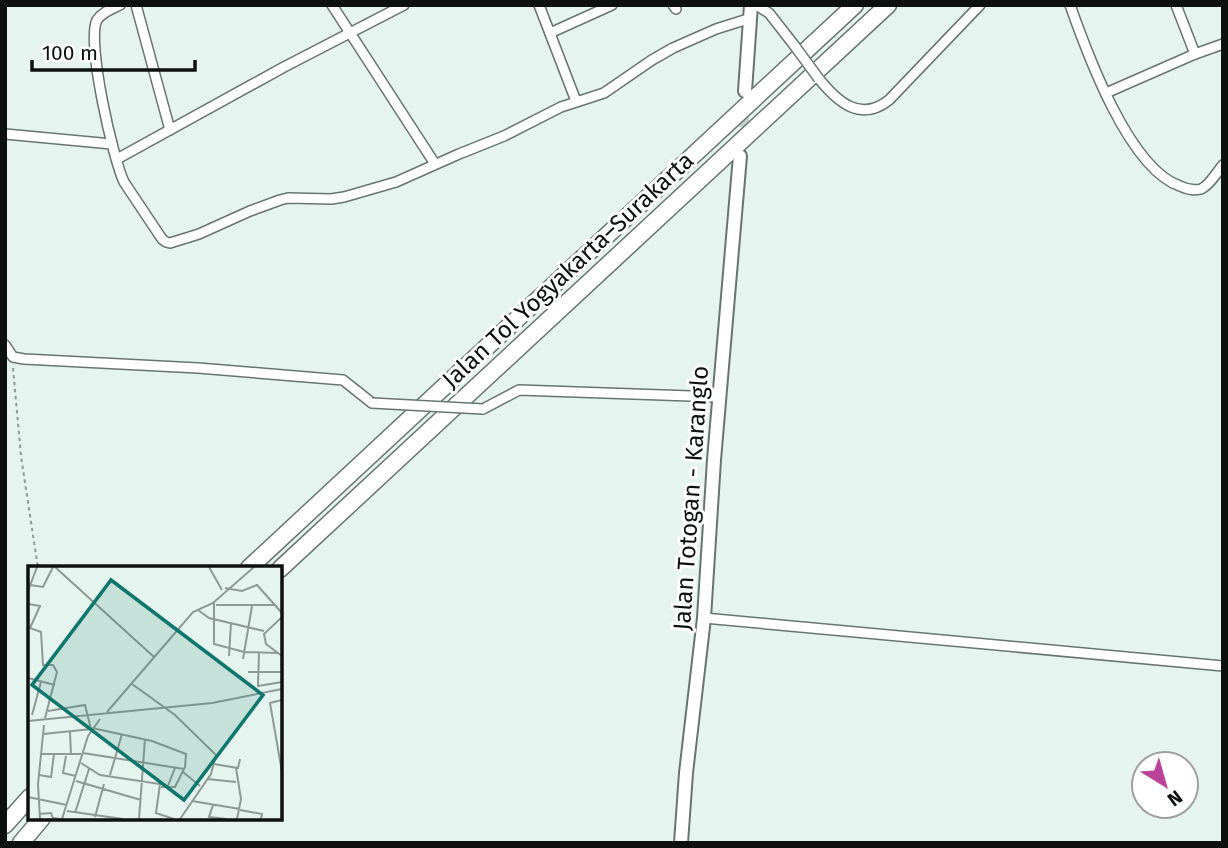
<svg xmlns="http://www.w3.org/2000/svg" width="1228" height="848" viewBox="0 0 1228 848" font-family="'Fira Sans',sans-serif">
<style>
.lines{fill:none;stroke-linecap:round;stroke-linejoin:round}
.secondary-tunnel{stroke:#c4d2cd;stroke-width:12;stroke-dasharray:12 6;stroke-linecap:butt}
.street-casing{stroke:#677570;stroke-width:12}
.secondary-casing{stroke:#677570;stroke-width:16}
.highway-casing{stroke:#677570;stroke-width:19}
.path{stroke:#8f9a96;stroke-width:2;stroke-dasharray:3.5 3.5;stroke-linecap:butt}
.street{stroke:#fff;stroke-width:9}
.secondary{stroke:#fff;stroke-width:12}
.highway{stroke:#fff;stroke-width:16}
.street-bridge-casing{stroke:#677570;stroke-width:12;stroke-linecap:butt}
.street-bridge{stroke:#fff;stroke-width:9}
.labels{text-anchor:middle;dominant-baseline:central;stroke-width:6;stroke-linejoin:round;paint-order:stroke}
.street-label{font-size:24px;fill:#0c110f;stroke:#fff}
.inset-road{fill:none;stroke:#8e9995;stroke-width:2}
.view{fill:#0f766e;fill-opacity:0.15;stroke:#0f766e;stroke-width:3.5}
.inset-edge{fill:none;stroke:#0c110f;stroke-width:3.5}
</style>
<rect width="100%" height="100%" fill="#e5f4ee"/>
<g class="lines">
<!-- secondary-tunnel -->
<polyline class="secondary-tunnel" points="741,145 744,104"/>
<defs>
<g id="street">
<path d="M120 5C112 9 102 12 97 20 86 41 113 159 124 182L162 239 166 242 170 243 199 234 250 211 280 200 288 198 331 199 344 197 396 182 459 154 504 136 561 107 604 93 652 60 673 48 716 29 751 18"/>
<polyline points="136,5 170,130"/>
<polyline points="332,5 435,164"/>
<polyline points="539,5 576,101"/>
<polyline points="673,5 676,9"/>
<polyline points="756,5 769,13 794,45"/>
<path d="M1070 5C1087 53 1129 169 1180 186 1186 189 1193 191 1201 189 1209 186 1217 172 1223 165"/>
<polyline points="1176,5 1195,54"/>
<polyline points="550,33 612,5"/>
<path d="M819 79C837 101 860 123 889 100L980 5"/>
<polyline points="1106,93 1195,54 1223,44"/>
<polyline points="5,134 112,144"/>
<polyline points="117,159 284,67 404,5"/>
<polyline points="5,345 13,357 24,359 198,368 343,380 372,403"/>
<polyline points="483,409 519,390 719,397"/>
<polyline points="704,618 1223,666"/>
</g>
<g id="secondary">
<polyline points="745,91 751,5"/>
<polyline points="681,843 686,773 704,618 714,460 740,156"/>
</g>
<g id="highway">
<polyline points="249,568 855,5"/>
<polyline points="280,569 888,5"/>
<polyline points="5,825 30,797"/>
<polyline points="21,843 42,818"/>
</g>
</defs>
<!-- street casing -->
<use href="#street" class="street-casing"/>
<!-- secondary casing -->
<use href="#secondary" class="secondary-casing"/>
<!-- highway casing -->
<use href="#highway" class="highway-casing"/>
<!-- path -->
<polyline class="path" points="13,368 21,456 38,568"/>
<!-- street -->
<use href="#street" class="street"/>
<!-- secondary -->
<use href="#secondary" class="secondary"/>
<!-- highway -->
<use href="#highway" class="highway"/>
<defs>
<g id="street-bridge">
<polyline points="794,45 819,79"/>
<polyline points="372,403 483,409"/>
</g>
</defs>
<!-- street-bridge casing -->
<use href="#street-bridge" class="street-bridge-casing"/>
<!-- street-bridge -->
<use href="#street-bridge" class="street-bridge"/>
</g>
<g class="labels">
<!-- street labels -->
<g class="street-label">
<text transform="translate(568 270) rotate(-43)">Jalan Tol Yogyakarta–Surakarta</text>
<text transform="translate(691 498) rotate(-86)">Jalan Totogan - Karanglo</text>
</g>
</g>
<!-- overview -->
<g transform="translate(28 566)">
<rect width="254" height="254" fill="#e5f4ee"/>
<path class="inset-road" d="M27 1 126 91M181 1 194 24M2 19 15 21 25 1M197 22 214 25 229 19 254 47M0 25 9 1M186 37V78L216 86 250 87M0 38 12 40 2 62 13 66 15 99H25L29 106 17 152M188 39H247M170 44 181 52 236 65M254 51 236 68 238 78 254 90M231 86 230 120 254 116M201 90 203 57M215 93 224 40M220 106H254M0 112 27 119M104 118 147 149 188 189 183 208 152 253M254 134 242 137 254 206M20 145 57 139 63 163M79 146 165 46 185 37 226 1M4 149 13 116M0 155 184 137 254 123M64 162 124 175 158 188 157 201 147 221H133M42 166 43 189M15 168 64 163M55 187 156 203M13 188H53M38 190 35 207 48 210M53 197 72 209 132 218 128 247 146 253M186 198 210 202 212 193M208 202 213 233 209 253M155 206 172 220M11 209 23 211 26 188M82 209 94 168M179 213 208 216M48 215 113 234M139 222 147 202M0 231 39 239M164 235 212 243M185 239 181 251 199 253M212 244 234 248 233 253M39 245 95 253M47 247 61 203M11 248 23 247 25 252 32 253M67 251 76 218M12 253 10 218 16 159M34 253 60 170 72 153M111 253 117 173"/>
<path class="view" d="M83 14 235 129 156 234 4 119Z"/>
<rect width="254" height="254" class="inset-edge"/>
</g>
<!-- border -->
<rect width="1228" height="848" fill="none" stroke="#0c110f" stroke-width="14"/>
<!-- north arrow -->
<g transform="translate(1165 785) rotate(143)"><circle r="33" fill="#ffffff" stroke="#9ea09f" stroke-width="2"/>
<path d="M0-5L12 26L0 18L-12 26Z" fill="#ba4399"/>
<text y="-10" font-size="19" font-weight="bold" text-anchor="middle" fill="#0c110f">N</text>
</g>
<!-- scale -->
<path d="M32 60v10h163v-10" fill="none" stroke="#0c110f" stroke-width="3.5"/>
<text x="42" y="60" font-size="21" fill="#0c110f" stroke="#ffffff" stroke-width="5" paint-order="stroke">100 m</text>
</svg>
